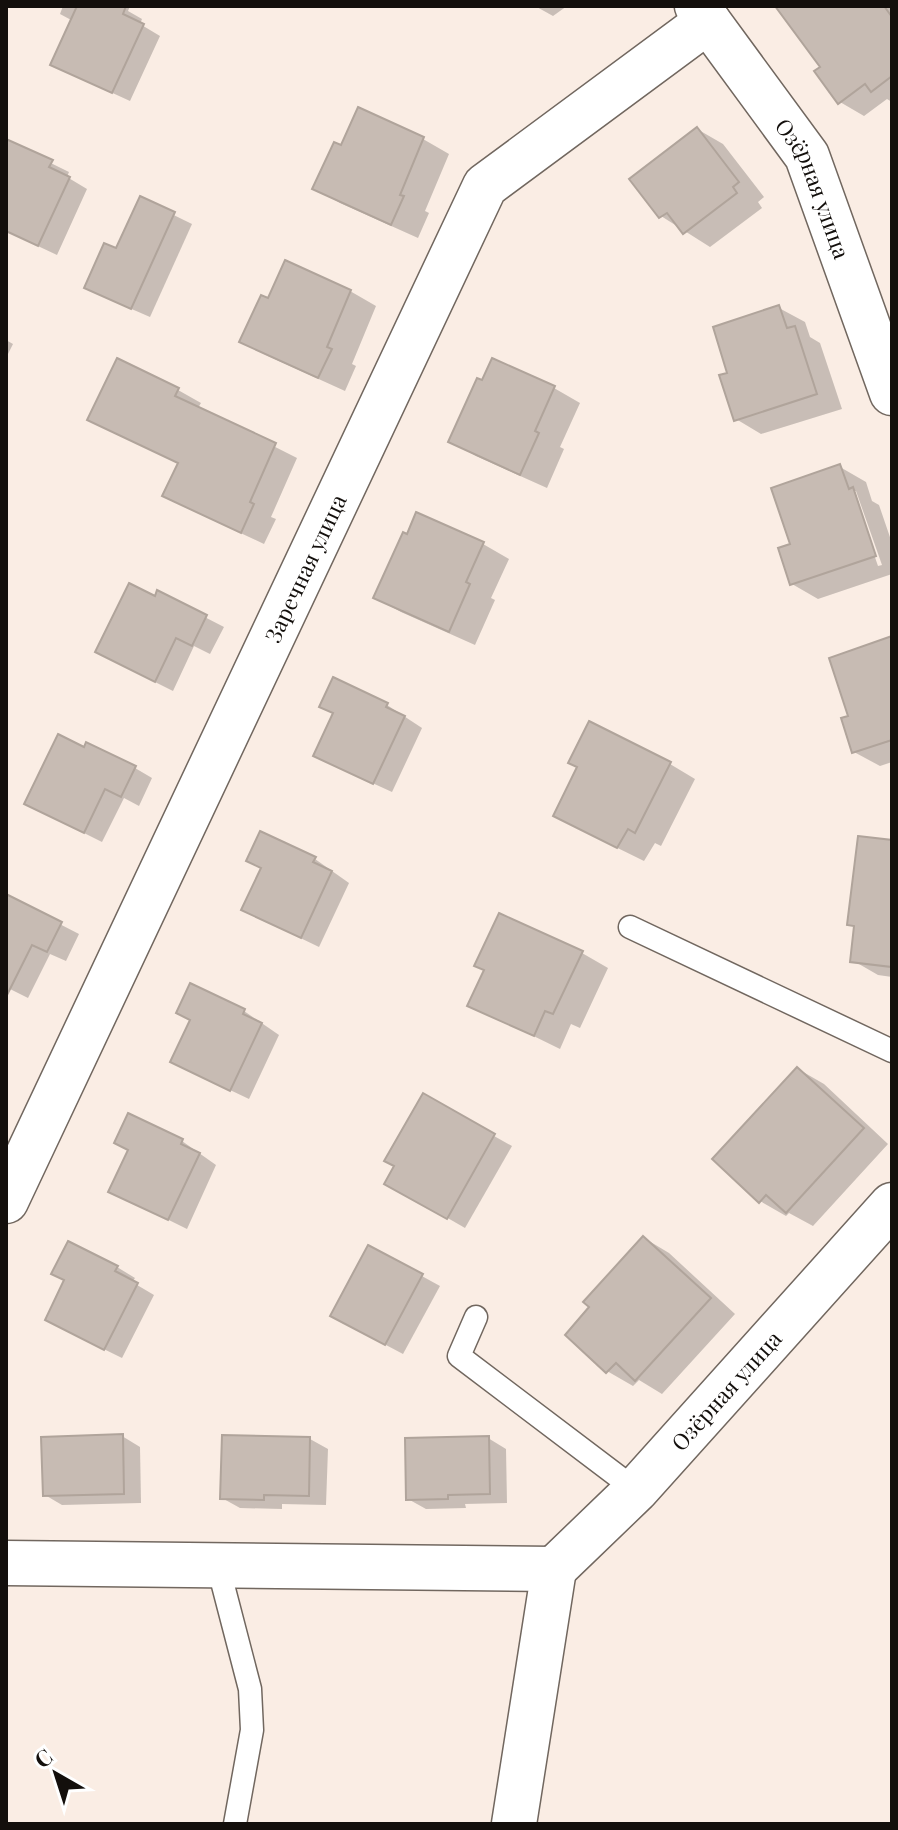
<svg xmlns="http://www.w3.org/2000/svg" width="898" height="1830" viewBox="0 0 898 1830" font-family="'Playfair Display',serif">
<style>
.shadow{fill:#0003;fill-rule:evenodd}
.building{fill:#c7bbb3;stroke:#b0a49b;stroke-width:2}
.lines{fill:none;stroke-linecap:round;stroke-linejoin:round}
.lane-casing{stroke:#71675f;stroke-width:25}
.street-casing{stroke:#71675f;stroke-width:47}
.lane{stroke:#fff;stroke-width:22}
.street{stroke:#fff;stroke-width:44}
.labels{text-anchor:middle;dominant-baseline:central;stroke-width:7;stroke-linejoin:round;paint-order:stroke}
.street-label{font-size:22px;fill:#130f0c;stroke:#fff}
</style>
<rect width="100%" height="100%" fill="#faede4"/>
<!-- shadow -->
<g class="shadow">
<polygon points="63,6 130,6 128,11 142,19 140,24 160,36 130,101 71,74 73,21 60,14"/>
<polygon points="535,6 567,6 553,16"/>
<polygon points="781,6 892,6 892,102 887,99 864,116 840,102 823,67"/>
<polygon points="359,110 423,139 449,154 425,211 429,213 418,238 340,203 315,188 342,148"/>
<polygon points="697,129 723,144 764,197 758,202 762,208 710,247 661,216"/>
<polygon points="6,141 69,172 67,177 87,189 57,255 6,231"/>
<polygon points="141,199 192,224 150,317 104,297 117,251"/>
<polygon points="350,291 376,306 352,364 356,366 345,391 268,356 242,342 269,300"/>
<polygon points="779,308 805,322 810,337 820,343 842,409 761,434 736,419 730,374"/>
<polygon points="6,340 13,344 6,358"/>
<polygon points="493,360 554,388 580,403 560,447 564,449 547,488 476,456 451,441"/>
<polygon points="178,390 201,403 198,408 297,458 271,517 276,519 264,544 187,508 179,464 90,419"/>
<path d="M840 467 866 482 872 501 879 505 892 543V574L818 599 792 584 793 545ZM852 491H856L882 565 878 566Z"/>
<polygon points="483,544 509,559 491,598 495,600 475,645 401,612 376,598"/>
<polygon points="158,593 224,627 210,654 194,646 173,691 115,662"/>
<polygon points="892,638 892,762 880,766 854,752 850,717"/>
<polygon points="334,679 387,705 422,728 392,792 333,765"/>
<polygon points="670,764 695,779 661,846 655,843 644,861 581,830"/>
<polygon points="135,768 152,778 139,806 124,798 102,842 44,813"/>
<polygon points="261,834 315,859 349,883 319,947 261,919"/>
<polygon points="892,842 892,977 878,975 852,960 856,928 850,924"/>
<polygon points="13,900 79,934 66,961 50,954 28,998 6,987 6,903"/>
<polygon points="582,953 608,968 580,1028 571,1024 560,1049 470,1005"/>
<polygon points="244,1011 279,1035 249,1099 190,1071"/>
<polygon points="798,1069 824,1084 888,1144 813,1226 789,1213 786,1216 760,1201"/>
<polygon points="423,1096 512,1146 465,1228 387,1183"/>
<polygon points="129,1116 182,1141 216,1165 187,1229 110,1191 130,1150"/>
<polygon points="644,1238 669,1253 735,1314 662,1394 639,1380 633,1386 607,1371"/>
<polygon points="369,1247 440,1286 403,1354 350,1326"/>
<polygon points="117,1267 135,1278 132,1282 154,1295 122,1358 65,1330"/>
<polygon points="122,1436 140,1447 141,1503 62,1505 45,1495"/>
<polygon points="488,1438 506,1449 507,1503 465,1504 466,1508 426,1509 408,1499"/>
<polygon points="310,1439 328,1449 326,1505 282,1504 282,1509 240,1508 222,1498"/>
</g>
<!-- building -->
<g class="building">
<polygon points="77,6 126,6 123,14 144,24 112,93 50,65"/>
<polygon points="775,6 884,6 892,17 892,76 871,92 865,84 838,104 814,71 820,67"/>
<polygon points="358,107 424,137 400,195 404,196 391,225 312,189 334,142 341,145"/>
<polygon points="697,127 739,182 733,187 737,193 683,234 667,213 659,218 629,179"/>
<polygon points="6,139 53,160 49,167 70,177 38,246 6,231"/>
<polygon points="140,196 175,212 131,309 84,288 104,243 116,248"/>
<polygon points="285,260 351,290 327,347 332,349 318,378 239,342 261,295 268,298"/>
<polygon points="779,305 787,328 795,326 817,394 734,421 719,375 727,373 713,327"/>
<polygon points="117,358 179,388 175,396 276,443 250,502 254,504 241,533 162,496 178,463 87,420"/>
<polygon points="492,358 555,386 535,431 539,433 520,475 448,442 477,378 482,380"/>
<polygon points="840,464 849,489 853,487 876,556 790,585 778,548 790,544 771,488"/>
<polygon points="416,512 484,542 466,582 470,584 449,632 373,598 403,532 407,534"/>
<polygon points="129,583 155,596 157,590 207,615 192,646 176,638 155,682 95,652"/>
<polygon points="892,636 892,740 852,753 841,718 848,716 829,658"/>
<polygon points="333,677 388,703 386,707 405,716 373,784 313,756 333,713 319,707"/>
<polygon points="589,721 671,762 635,833 628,829 617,848 553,816 577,767 568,763"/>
<polygon points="58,734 84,747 86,742 136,766 121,797 105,789 84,833 24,804"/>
<polygon points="260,831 316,857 313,862 332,871 301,938 241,910 261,868 246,861"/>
<polygon points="858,836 892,840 892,967 850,962 854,926 847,925"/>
<polygon points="6,894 62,922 47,952 32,945 6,997"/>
<polygon points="499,913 583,951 553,1014 545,1011 534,1036 467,1006 484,970 474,966"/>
<polygon points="190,983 245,1009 243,1014 262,1023 230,1091 170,1062 190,1020 176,1013"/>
<polygon points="797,1067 864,1128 786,1213 766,1195 759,1203 712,1159"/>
<polygon points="423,1093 495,1134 447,1219 384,1184 394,1166 384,1161"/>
<polygon points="128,1113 183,1139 181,1144 200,1153 168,1220 108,1192 128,1150 114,1143"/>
<polygon points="643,1236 711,1298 635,1381 616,1363 606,1373 565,1335 589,1307 583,1302"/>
<polygon points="68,1241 118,1266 115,1271 138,1283 104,1350 45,1320 64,1280 51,1274"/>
<polygon points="368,1245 423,1274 385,1345 330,1316"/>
<polygon points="123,1434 124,1494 43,1496 41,1437"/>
<polygon points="222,1435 310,1437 309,1496 264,1495 264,1500 220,1499"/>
<polygon points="489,1436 490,1494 448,1495 448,1499 406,1500 405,1438"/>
</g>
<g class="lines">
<defs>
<g id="lane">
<polyline points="630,927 892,1051"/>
<polyline points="476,1317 459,1356 636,1490"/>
<polyline points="218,1566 250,1689 252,1730 235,1824"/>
</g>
<g id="street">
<path id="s1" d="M697 6 807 156 892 393"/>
<path id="s2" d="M6 1201 485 186 708 21"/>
<polyline points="6,1563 554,1569"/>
<path id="s3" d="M554 1569 636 1490 892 1205"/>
<polyline points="514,1824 554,1569"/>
</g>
</defs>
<!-- lane casing -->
<use href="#lane" class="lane-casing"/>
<!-- street casing -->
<use href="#street" class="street-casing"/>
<!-- lane -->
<use href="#lane" class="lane"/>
<!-- street -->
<use href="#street" class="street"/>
</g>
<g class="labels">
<!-- street labels -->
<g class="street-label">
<text stroke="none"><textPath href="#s1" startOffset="218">Озёрная улица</textPath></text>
<text stroke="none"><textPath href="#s2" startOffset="700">Заречная улица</textPath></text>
<text stroke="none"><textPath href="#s3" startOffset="248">Озёрная улица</textPath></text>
</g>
</g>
<!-- border -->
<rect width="898" height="1830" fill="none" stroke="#130f0c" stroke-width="16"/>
<!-- north arrow -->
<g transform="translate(56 1774) rotate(321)" stroke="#ffffff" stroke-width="6" paint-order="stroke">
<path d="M0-6L14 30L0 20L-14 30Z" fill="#130f0c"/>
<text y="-12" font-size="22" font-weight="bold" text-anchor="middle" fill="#130f0c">С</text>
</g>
</svg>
